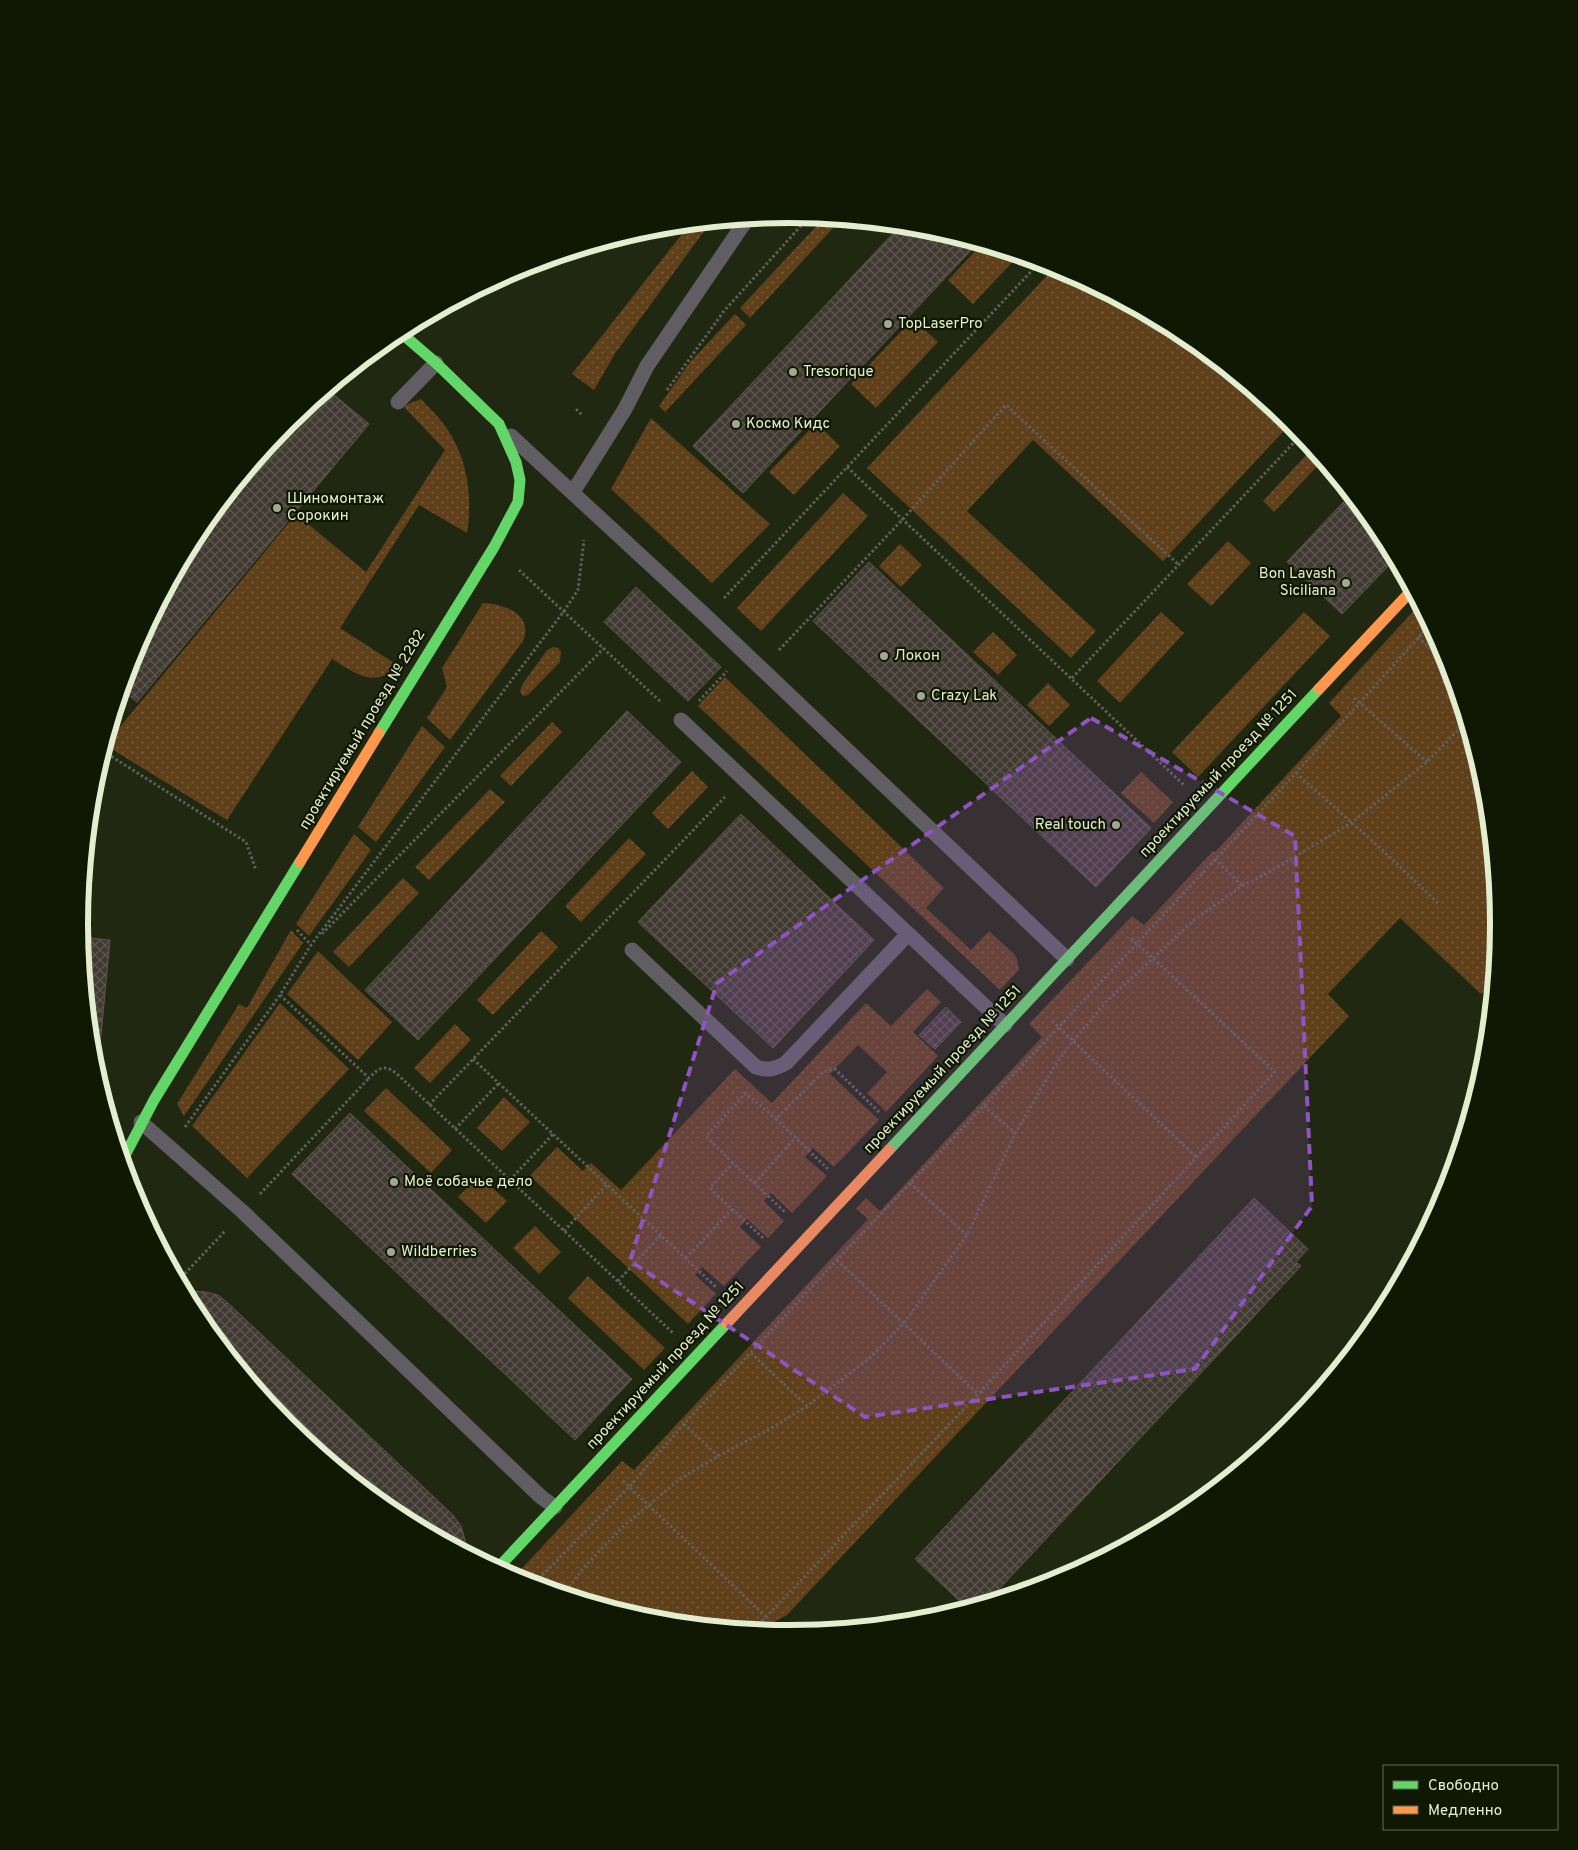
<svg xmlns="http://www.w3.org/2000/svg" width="1578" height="1850" viewBox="0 0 1578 1850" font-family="Overpass,sans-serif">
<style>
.grass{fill:url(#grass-dots)}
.building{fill:url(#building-cross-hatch);stroke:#5e554e}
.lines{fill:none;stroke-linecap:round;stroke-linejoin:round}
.path{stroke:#5d5f58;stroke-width:3;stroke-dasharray:2.5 2.5;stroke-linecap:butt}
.lane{stroke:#605e62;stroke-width:15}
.fast{stroke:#63d668;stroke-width:11}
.slow{stroke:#ff974d;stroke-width:11}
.marked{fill:#9053c3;fill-opacity:0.2;stroke:#9053c3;stroke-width:4;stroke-dasharray:10 6;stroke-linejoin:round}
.poi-dot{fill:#9fa98e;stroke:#101703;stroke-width:2}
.labels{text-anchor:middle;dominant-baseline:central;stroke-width:4.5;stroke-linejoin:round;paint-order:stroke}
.poi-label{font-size:15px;fill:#e3eed1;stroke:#101703;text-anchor:start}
.street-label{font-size:15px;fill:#e3eed1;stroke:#101703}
.rim{fill:none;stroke:#e3eed1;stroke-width:6}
</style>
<defs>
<pattern id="grass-dots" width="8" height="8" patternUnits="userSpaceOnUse" patternTransform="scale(1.25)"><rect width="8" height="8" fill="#5f401b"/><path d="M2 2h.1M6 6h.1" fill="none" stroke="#765c3b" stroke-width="1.8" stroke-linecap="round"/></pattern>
<pattern id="building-cross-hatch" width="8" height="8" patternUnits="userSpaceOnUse" patternTransform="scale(1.25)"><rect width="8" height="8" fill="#413a32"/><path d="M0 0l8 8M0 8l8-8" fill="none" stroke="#5c574f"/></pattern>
</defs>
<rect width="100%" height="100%" fill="#212811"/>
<!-- grass -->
<g class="grass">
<polygon points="824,218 834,227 750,318 740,308"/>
<polygon points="710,223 616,352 594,390 572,374 689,225"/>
<polygon points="981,245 1018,256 973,304 948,280"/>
<polygon points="1055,267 1184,335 1291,423 1163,561 1033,440 967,511 1096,631 1071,658 867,468"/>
<polygon points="735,314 746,325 665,412 659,406 691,361"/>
<polygon points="913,319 938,342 876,408 851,384"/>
<path d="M421 399C431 410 444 422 451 435 469 466 472 499 467 533L419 505 340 628 391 661 395 664C394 671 391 673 385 675 366 684 348 668 332 659L227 820 105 745 296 514 366 572 445 450 403 406Z"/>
<polygon points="651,418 770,524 712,583 611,489"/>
<polygon points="816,423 840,446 794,495 769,472"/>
<polygon points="1312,449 1322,461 1274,512 1263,501"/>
<polygon points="843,493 868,516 761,631 737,608"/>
<polygon points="1228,541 1251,563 1211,606 1187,584"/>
<polygon points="900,544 922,565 901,587 879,566"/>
<path d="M483 603C504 604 534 614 523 641L450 740 427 718 447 687 442 668Z"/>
<polygon points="1419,605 1445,653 1486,787 1499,925 1494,981 1481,994 1400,918 1328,994 1349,1016 787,1615 756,1632 650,1622 512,1579 622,1461 634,1470 868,1219 856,1209 866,1198 880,1211 1042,1037 1029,1024 1132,916 1144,925 1213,851 1215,852 1341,716 1329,703"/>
<polygon points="1161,612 1184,633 1120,703 1097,681"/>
<polygon points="1304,612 1330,636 1198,777 1172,752"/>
<polygon points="993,632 1017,655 998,675 973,652"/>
<polygon points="553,647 558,648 561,652 560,662 528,695 523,696 520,691 522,685 547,650"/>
<polygon points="725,677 944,888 926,908 971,950 989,931 1014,954 1017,959 1019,970 1000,990 698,706"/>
<polygon points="1048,683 1070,705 1049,726 1027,705"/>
<polygon points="552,722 562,732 511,786 500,776"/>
<polygon points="422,726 445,747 376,842 358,827"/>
<polygon points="692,771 708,787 668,829 652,813"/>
<polygon points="1141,772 1173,802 1154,823 1121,793"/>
<polygon points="490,789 505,802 429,880 415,867"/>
<polygon points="354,834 371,850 309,936 296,924"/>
<polygon points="629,838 646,854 581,922 565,906"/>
<polygon points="403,878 419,893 349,967 333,952"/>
<polygon points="291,930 303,943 184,1116 177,1104 239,1004 247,1008"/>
<polygon points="541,931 558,947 493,1015 477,1000"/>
<polygon points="318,951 392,1022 358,1060 287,994"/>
<polygon points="927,989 941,1002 913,1032 938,1056 886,1112 867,1093 887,1072 858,1045 830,1074 879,1120 834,1167 813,1148 805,1157 827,1176 792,1213 771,1193 764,1201 784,1221 768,1238 747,1219 740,1227 761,1247 724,1286 702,1267 695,1275 716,1294 688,1324 530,1176 557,1147 583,1171 591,1163 621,1190 735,1069 772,1103 866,1003 891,1026"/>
<polygon points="280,1003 349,1069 247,1178 192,1126"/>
<polygon points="455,1024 471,1040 430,1083 414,1068"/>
<polygon points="386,1088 452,1150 431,1173 364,1111"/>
<polygon points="504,1097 530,1122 502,1151 477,1128"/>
<polygon points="479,1176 507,1201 486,1223 458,1197"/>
<polygon points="535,1226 561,1252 539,1274 513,1248"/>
<polygon points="588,1276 665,1348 644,1370 568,1298"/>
</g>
<!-- building -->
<g class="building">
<polygon points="900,226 928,228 977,244 743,493 693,446"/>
<polygon points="327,389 369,424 137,702 122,690 133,653 184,557 318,397"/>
<polygon points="1350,495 1380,531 1395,559 1342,614 1287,562"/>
<polygon points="869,562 1151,828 1096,887 813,621"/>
<polygon points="636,587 721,667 688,701 604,622"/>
<polygon points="627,711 681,762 418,1040 365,990"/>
<polygon points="741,814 874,940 773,1048 638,922"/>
<polygon points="80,937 110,940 97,1078 92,1063"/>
<polygon points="946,1007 961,1022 935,1049 919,1035"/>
<polygon points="350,1113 632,1379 575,1440 292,1174"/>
<polygon points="1254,1198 1308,1249 1296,1262 1301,1266 986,1603 980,1598 968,1609 915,1559"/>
<polygon points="193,1291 206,1292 218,1295 228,1303 453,1515 461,1526 465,1540 465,1553 394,1515 287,1427 198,1319 185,1294"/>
</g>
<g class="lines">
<!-- path -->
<g class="path">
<polyline points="667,390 724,311 809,217"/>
<polyline points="576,409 582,415"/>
<polyline points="847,467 1185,786"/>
<polyline points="519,570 662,703"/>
<polyline points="724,598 1040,262"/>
<polyline points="1418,637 1449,665"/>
<polyline points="779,650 903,519 1006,405 1179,565"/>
<polyline points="1072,678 1301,435"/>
<polyline points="1354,698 1427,762"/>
<polyline points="699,701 727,671"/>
<polyline points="103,751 246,842 256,870"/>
<polyline points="1296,773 1379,847 1438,903"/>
<polyline points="1215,859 1242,886"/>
<polyline points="297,930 311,945"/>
<polyline points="322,934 604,648"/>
<path d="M280 995 369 1078C379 1068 384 1064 396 1073L674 1334"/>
<polyline points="1052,1021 1197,1158"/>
<polyline points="473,1059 717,1288"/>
<polyline points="429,1105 725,797"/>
<polyline points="984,1106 1015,1133"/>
<polyline points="185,1127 280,995 311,945 564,611 578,590 584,540"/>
<polyline points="455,1129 499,1083"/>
<polyline points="733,1163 706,1136 746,1093 776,1119"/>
<polyline points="828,1169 776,1119 822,1073 829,1070 835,1069 880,1113"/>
<polyline points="510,1180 553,1134"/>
<polyline points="755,1183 795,1138"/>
<polyline points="910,1183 967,1235"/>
<polyline points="260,1194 369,1078"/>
<polyline points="564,1231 607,1184"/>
<polyline points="763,1238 710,1188 733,1163 786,1213"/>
<polyline points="686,1258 732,1209"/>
<polyline points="837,1260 978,1394"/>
<polyline points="178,1281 225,1231"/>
<polyline points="618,1281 661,1235"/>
<polyline points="751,1353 807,1406"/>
<polyline points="684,1424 718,1456"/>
<polyline points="623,1481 766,1617"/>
<polyline points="540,1576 562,1595"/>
<polyline points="532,1586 629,1487 684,1424 837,1260 1058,1028 1296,773 1430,625"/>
<polyline points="563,1595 582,1570 603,1547 625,1525 680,1479 718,1456 770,1429 807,1406 871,1357 904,1323 967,1235 1015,1134 1052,1070 1072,1042 1108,1000 1193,921 1242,886 1264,875 1351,823 1427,762 1466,722"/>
<polyline points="745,1631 756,1626 766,1617 978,1394 1275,1072 1130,937"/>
</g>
<!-- lane -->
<g class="lane">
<polyline points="398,402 436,363"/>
<polyline points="511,436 706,616 1067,959"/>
<polyline points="573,492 625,409 647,366 747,219"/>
<polyline points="681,720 1005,1025"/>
<path d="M632 950 756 1067C768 1071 775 1069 786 1063L908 934"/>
<polyline points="141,1122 243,1212 541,1497 555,1507"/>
</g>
<!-- fast -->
<g class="fast">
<polyline points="379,733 494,547 518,502 520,480 516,462 499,424 436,363 400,332"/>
<polyline points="889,1150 1319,689"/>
<polyline points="122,1161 154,1100 300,862"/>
<polyline points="496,1570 727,1323"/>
</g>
<!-- slow -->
<g class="slow">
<polyline points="1319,689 1412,590"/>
<polyline points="300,862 379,733"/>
<polyline points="727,1323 889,1150"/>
</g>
</g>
<!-- marked area -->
<path class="marked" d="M1091 718 1295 836 1312 1206 1195 1369 865 1417 630 1261 717 983Z"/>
<!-- markers -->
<g class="poi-dot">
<circle cx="888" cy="324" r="5"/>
<circle cx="793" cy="372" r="5"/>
<circle cx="736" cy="424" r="5"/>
<circle cx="277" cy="508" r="5"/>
<circle cx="1346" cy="583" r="5"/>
<circle cx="884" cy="656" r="5"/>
<circle cx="921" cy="696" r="5"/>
<circle cx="1116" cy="825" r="5"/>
<circle cx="394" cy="1182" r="5"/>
<circle cx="391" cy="1252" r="5"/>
</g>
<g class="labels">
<!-- poi labels -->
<g class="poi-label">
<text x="898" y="324">TopLaserPro</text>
<text x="803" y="372">Tresorique</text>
<text x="746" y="424">Космо Кидс</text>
<text x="287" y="499">Шиномонтаж<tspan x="287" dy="17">Сорокин</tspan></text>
<text x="1336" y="574" text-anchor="end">Bon Lavash<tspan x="1336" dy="17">Siciliana</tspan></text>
<text x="894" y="656">Локон</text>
<text x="931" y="696">Crazy Lak</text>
<text x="1106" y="825" text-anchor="end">Real touch</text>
<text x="404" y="1182">Моё собачье дело</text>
<text x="401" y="1252">Wildberries</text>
</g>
<!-- street labels -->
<g class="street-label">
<text transform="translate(363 730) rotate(-59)">проектируемый проезд № 2282</text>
<text transform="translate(1219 774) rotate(-47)">проектируемый проезд № 1251</text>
<text transform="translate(943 1070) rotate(-47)">проектируемый проезд № 1251</text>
<text transform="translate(666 1366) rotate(-47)">проектируемый проезд № 1251</text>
</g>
</g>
<!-- crop -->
<path d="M0 0H1578V1850H0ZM88 924a701 701 0 1 1 1402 0a701 701 0 1 1-1402 0Z" fill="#101703" fill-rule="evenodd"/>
<path class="rim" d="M88 924a701 701 0 1 1 1402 0a701 701 0 1 1-1402 0Z"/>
<!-- legend -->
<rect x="1383" y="1765" width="175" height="65" fill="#101703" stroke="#646d55"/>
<rect x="1393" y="1781" width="25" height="8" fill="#63d668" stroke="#646d55"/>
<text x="1428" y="1790" font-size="15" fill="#e3eed1">Свободно</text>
<rect x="1393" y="1806" width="25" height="8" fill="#ff974d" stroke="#646d55"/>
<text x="1428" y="1815" font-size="15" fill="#e3eed1">Медленно</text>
</svg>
